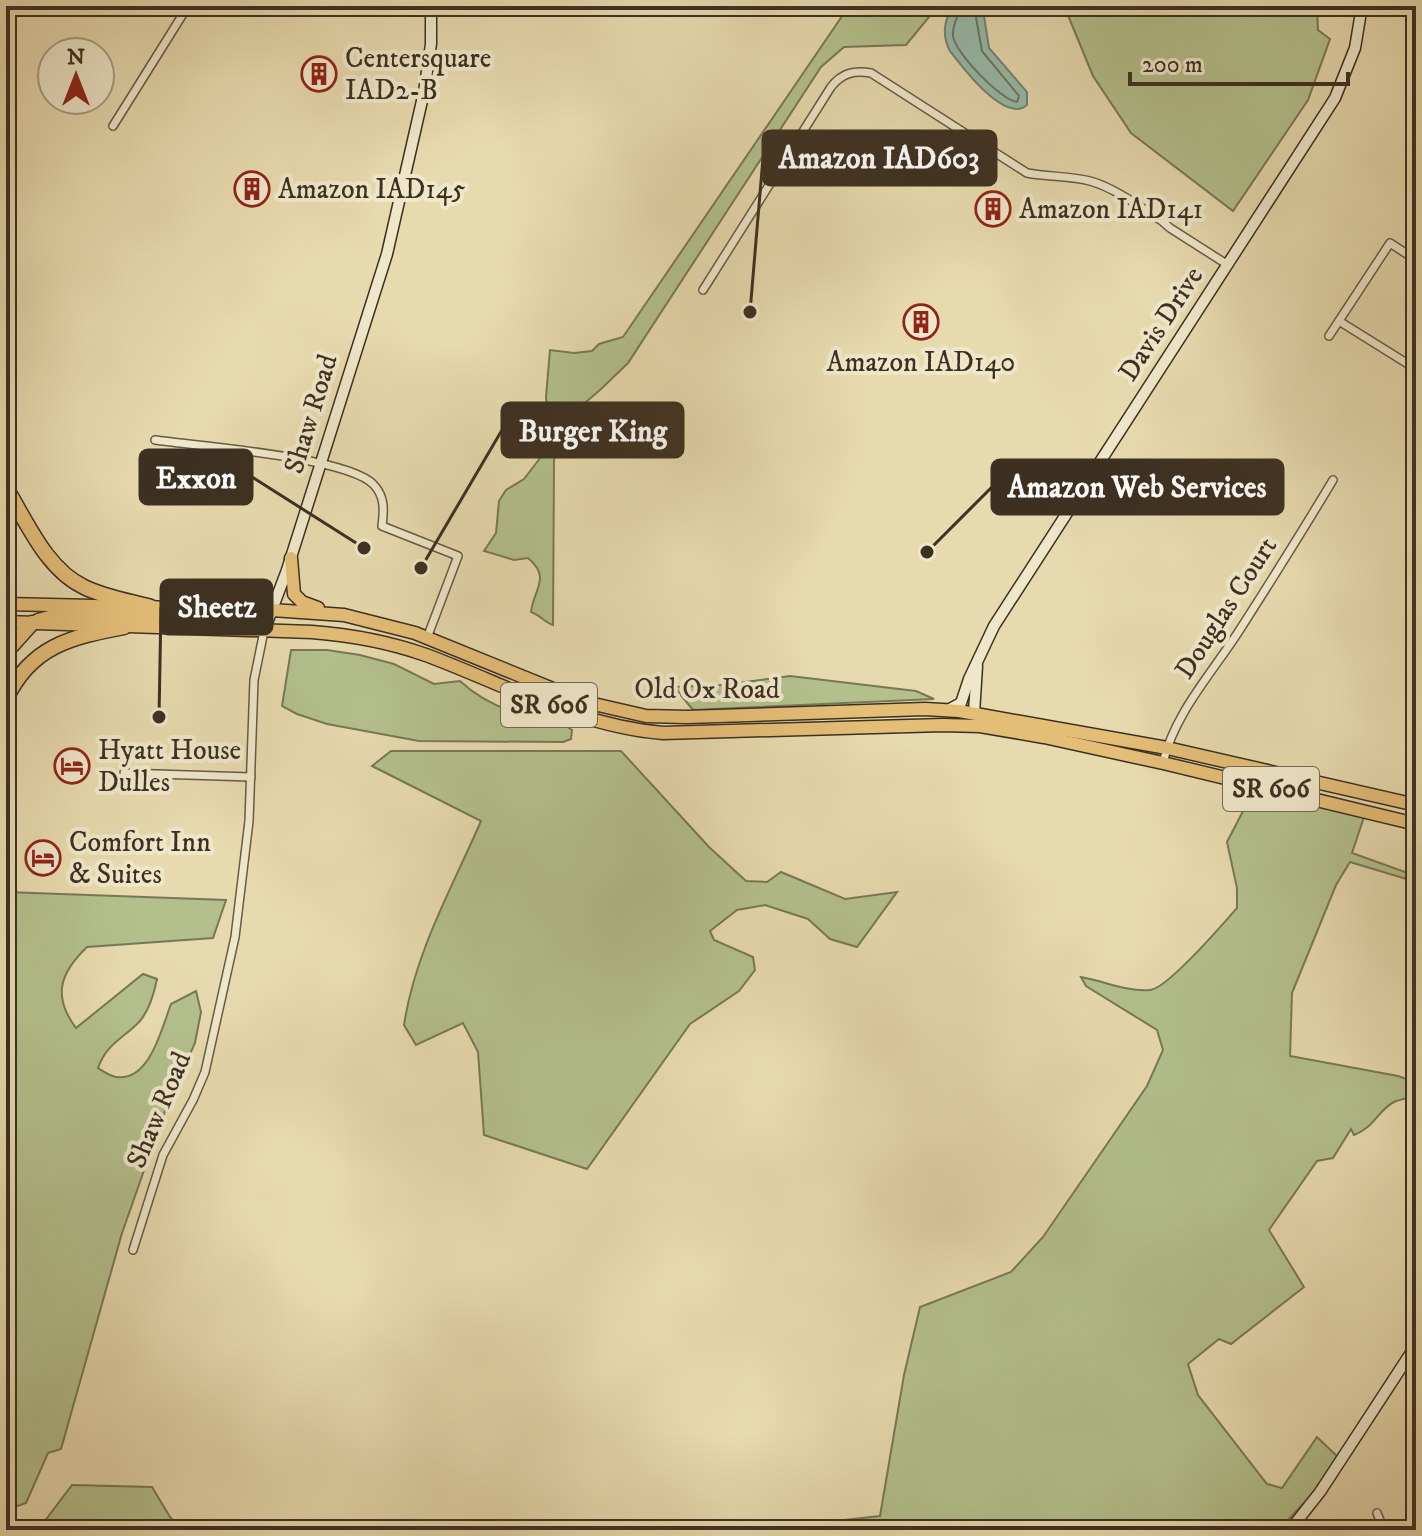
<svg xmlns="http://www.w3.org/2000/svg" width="1422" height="1536" viewBox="0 0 1422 1536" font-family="'IM FELL DW Pica',serif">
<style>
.green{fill:#b3c08c;stroke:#787856;stroke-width:2}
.water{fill:#97bbaa;stroke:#738373;stroke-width:2}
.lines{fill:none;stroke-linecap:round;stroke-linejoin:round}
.shore{stroke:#6a7666;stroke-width:2}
.street-casing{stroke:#685a44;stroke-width:10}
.secondary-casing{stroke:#3d3021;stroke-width:13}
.primary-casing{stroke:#3d3021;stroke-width:15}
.highway-casing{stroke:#3d3021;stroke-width:17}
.street{stroke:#efe7ca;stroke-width:7}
.secondary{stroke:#efe7ca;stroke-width:10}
.primary{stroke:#e4bd77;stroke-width:12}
.highway{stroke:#e4bd77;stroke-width:14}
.labels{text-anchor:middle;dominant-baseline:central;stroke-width:8;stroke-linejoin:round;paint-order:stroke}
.shield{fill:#efe7ca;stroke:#726754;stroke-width:2}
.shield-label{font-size:26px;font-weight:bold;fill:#3d3021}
.poi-label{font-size:28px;fill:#3d3021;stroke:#efe7ca;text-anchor:start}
.street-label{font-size:28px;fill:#3d3021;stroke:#efe7ca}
.leader{fill:none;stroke:#3d3021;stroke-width:3}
.callout-dot{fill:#3d3021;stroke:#efe7ca;stroke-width:3}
.callout{fill:#3d3021;stroke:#3d3021;stroke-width:3}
.callout-label{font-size:30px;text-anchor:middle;font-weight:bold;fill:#fff}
</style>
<rect width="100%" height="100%" fill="#e7daae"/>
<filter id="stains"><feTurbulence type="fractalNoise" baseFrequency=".0025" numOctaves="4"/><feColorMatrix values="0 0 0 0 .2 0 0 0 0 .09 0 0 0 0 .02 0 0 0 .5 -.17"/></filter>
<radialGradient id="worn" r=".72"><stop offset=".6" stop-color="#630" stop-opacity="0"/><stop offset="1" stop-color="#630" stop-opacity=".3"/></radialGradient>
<!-- green -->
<g class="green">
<path d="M849 6H938L906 45 844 47 821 67 628 363 600 390 558 426 554 462 553 625C544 622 540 615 531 612 533 590 552 578 528 558L514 560 484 551 496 533 499 501 506 490 524 479 550 445 546 397 550 350 574 353 592 351 599 344 623 337Z"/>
<polygon points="1062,6 1317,6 1318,30 1330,39 1308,100 1233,211 1131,133 1093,76 1065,8"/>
<path d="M291 650H327L360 655 394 664 434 684 460 681C476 696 495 706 516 713 535 719 555 717 572 730L571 739 563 742 419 741 327 724 297 714 282 706Z"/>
<polygon points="790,676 916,691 934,699 693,710 674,687 723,685"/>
<path d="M391 751H621L709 847 746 881 767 882 781 872 845 899 897 892 857 947 830 939 808 919 765 905 737 910 710 931 714 940 753 957 755 970 739 991 690 1024 587 1169 484 1135 478 1052 463 1023 416 1045 404 1025C415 952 452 888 481 821L372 766Z"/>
<path d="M1253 792 1364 817 1352 853 1416 876V882L1350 862 1336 885 1292 993 1290 1056 1398 1076 1415 1082 1416 1091C1409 1100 1403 1098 1394 1102 1378 1110 1374 1128 1354 1135L1351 1129 1333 1158 1317 1161 1269 1230 1304 1287 1231 1344 1219 1339 1188 1364 1198 1395 1267 1484 1282 1488 1317 1437 1340 1459 1324 1481 1279 1530H790L802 1521H835L880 1516 904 1375 920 1307 1011 1272 1043 1237 1147 1086 1163 1050 1157 1030 1086 986 1081 977C1104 981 1127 992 1150 990 1167 989 1223 924 1237 908V888L1227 842Z"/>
<path d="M6 892 226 900 213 938 87 947C60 973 52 996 76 1028L143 974 157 979C154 994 150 1009 140 1021 123 1039 107 1043 98 1068 103 1071 110 1076 116 1077 150 1082 162 1027 171 1004L196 991 201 1012 195 1043 166 1108 122 1233 61 1449 48 1453 26 1503 18 1506 6 1501Z"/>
<polygon points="72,1485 152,1487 170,1517 182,1530 38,1530"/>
</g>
<!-- water -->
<path class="water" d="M955 6H979L983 10 989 48 1027 92V105C1005 124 963 68 950 51 942 36 943 18 955 6Z"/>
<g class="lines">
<!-- shore -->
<path class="shore" d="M960 6C959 17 952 24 953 36 955 53 1001 100 1017 102L1019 96 982 51 974 6"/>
<defs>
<g id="street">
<polyline points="113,126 188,6"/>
<path d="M703 290 831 87C842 73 854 70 871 73L1027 173C1048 177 1071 176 1090 181 1115 188 1140 207 1162 221L1170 228 1228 265"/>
<polyline points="1339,321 1416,369"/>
<polyline points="1329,336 1390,243 1416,260"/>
<polyline points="1413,396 1416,391"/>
<path d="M155 440C197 446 349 457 374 485 385 497 384 510 382 526L458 556 427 638"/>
<path d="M1163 763C1174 714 1212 673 1239 631 1271 581 1303 530 1333 480"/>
<polyline points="124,773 251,777"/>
<polyline points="133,1250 163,1155 193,1100 205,1072 235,937 249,821 254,680 264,631"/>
<polyline points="1377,1513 1384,1530"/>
</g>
<g id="secondary">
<polyline points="264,631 287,570 387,254 424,92 431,44 431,6"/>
<polyline points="950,709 961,703 969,679 994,626 1335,98 1355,48 1362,6"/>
<polyline points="974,713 977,666"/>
<polyline points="1290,1530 1320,1492 1416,1345"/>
</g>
<g id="primary">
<polyline points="291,558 294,594 302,602 318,608"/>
<polyline points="6,604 272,610 344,615 415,633 585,702 646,716 687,717 925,709 959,711 1167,748 1416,805"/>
<polyline points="38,620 64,613 233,618 266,614"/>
<path d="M6 622 312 632C351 635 389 642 426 655 504 684 578 726 663 733L943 725 980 726 1044 737 1163 763 1416 824"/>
</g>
<g id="highway">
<path d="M6 488C27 522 46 569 84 587 104 597 129 601 151 607"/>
<polyline points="6,652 32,623"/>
<path d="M6 699C31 646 71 637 124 627"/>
</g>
</defs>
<!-- street casing -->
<use href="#street" class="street-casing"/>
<!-- secondary casing -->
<use href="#secondary" class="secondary-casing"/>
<!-- primary casing -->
<use href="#primary" class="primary-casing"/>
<!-- highway casing -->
<use href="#highway" class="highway-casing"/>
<!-- street -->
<use href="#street" class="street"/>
<!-- secondary -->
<use href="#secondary" class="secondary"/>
<!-- primary -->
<use href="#primary" class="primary"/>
<!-- highway -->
<use href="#highway" class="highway"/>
</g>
<!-- icons -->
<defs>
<symbol id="building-ring" viewBox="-11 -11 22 22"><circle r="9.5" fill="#efe7ca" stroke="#8f2418" stroke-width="1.5"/><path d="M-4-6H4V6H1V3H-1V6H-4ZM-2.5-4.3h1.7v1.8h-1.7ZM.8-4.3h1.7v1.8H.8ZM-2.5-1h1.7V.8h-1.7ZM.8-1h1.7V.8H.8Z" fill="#8f2418"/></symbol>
<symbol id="hotel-ring" viewBox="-11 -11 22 22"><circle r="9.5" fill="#efe7ca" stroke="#8f2418" stroke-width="1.5"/><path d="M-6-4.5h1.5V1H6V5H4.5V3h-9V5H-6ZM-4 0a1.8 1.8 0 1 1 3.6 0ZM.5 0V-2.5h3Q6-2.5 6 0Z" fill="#8f2418"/></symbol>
</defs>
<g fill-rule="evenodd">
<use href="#building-ring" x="299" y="54" width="40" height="40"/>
<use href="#building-ring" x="232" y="169" width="40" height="40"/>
<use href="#building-ring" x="973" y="189" width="40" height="40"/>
<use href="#building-ring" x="901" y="302" width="40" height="40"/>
<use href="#hotel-ring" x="52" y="746" width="40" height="40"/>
<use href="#hotel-ring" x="23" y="838" width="40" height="40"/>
</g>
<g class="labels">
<!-- shield labels -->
<g class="shield">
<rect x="501" y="683" width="96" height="44" rx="6"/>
<rect x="1223" y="767" width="96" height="44" rx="6"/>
</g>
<g class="shield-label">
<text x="549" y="705">SR 606</text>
<text x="1271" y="789">SR 606</text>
</g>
<!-- poi labels -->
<g class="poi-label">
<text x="345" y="58">Centersquare<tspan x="345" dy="32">IAD2-B</tspan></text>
<text x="278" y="189">Amazon IAD145</text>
<text x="1019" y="209">Amazon IAD141</text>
<text x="921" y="362" text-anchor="middle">Amazon IAD140</text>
<text x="98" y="750">Hyatt House<tspan x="98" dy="32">Dulles</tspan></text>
<text x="69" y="842">Comfort Inn<tspan x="69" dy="32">&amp; Suites</tspan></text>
</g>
<!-- street labels -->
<g class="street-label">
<text transform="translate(1161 324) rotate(-57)">Davis Drive</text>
<text transform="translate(311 414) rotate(-73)">Shaw Road</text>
<text transform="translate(1226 608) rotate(-57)">Douglas Court</text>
<text x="707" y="689">Old Ox Road</text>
<text transform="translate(159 1110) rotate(-67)">Shaw Road</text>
</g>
</g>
<!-- callouts -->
<path class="leader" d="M750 312L763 158M421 568L502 430M364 548L252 477M927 552L992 487M159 717L161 607"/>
<g class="callout-dot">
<circle cx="750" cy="312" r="8"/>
<circle cx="421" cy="568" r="8"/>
<circle cx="364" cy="548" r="8"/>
<circle cx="927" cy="552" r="8"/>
<circle cx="159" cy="717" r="8"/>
</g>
<g class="callout">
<rect x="763" y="131" width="233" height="54" rx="8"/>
<rect x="502" y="403" width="181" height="54" rx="8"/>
<rect x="140" y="450" width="112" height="54" rx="8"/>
<rect x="992" y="460" width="291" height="54" rx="8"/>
<rect x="161" y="580" width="111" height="54" rx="8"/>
</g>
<g class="callout-label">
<text x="879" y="168">Amazon IAD603</text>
<text x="593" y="441">Burger King</text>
<text x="196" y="488">Exxon</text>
<text x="1137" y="497">Amazon Web Services</text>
<text x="217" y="617">Sheetz</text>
</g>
<!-- margin -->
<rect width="1422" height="1536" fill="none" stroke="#e7daae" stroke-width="32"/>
<rect x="8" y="8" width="1406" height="1520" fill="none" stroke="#3d3021" stroke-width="4"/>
<rect x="16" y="16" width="1390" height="1504" fill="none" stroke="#3d3021" stroke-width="2"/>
<!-- north arrow -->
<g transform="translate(76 76)"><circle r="38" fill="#efe7ca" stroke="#a89e86" stroke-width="2"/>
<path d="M0-6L14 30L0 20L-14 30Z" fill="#8f2418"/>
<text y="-12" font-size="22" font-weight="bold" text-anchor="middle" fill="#3d3021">N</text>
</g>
<!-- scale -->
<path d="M1130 72v12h218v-12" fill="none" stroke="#3d3021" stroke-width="4"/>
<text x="1142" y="72" font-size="24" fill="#3d3021" stroke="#efe7ca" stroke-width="6" paint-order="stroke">200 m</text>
<rect width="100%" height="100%" filter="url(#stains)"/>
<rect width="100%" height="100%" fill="url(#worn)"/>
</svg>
